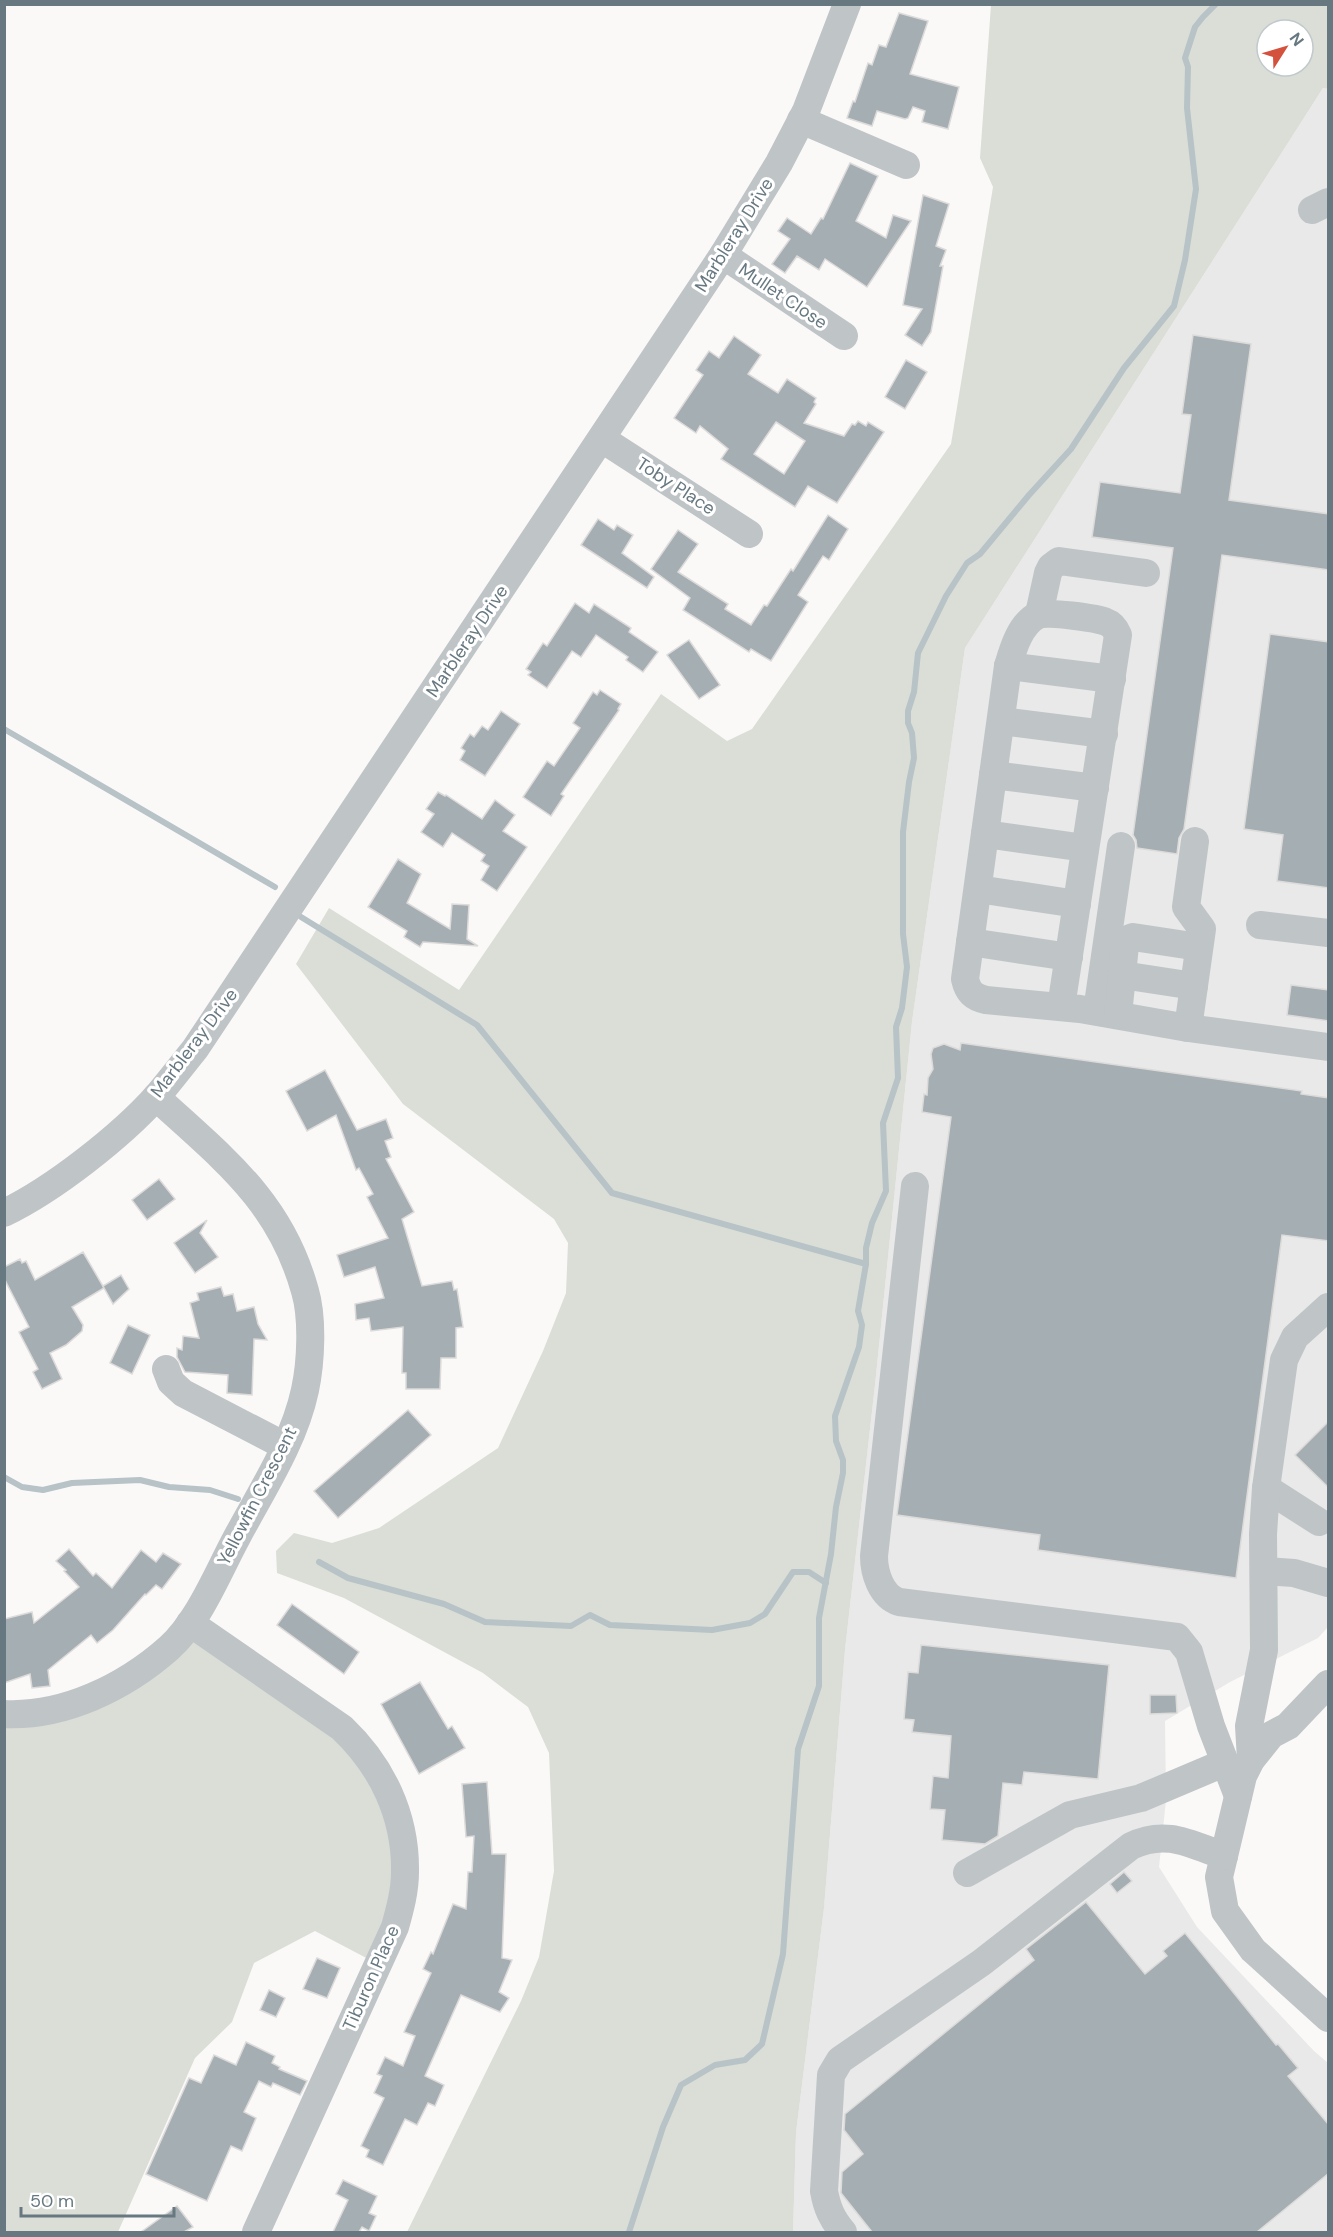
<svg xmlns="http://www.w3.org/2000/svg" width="1333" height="2237" viewBox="0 0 1333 2237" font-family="'DM Sans',sans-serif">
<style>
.built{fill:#e8e9e8}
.green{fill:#daded7;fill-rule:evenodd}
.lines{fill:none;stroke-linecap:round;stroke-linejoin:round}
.stream{stroke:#b7c3c6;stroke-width:6}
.building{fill:#a5aeb2;stroke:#dcdbda;stroke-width:1.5;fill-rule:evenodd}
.minor{stroke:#bfc4c7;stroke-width:28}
.labels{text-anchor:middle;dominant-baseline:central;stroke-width:6;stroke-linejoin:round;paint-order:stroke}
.street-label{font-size:18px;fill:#677880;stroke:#fff}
</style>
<rect width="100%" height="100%" fill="#faf9f8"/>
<!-- built -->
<polygon class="built" points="1323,88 1328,89 1328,1627 1318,1638 1230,1682 1165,1721 1166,1800 1159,1867 1197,1927 1314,2051 1328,2063 1328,2232 793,2232 796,2133 824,1908 845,1650 875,1385 912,1022 965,648"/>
<!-- green -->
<g class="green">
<path d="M991 5H1328V89L1323 88 965 648 912 1022 875 1385 845 1650 824 1908 796 2133 793 2232H407L521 2001 539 1957 554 1871 549 1753 528 1707 483 1673 344 1598 277 1573 276 1551 294 1533 332 1543 379 1528 498 1448 543 1351 566 1293 568 1243 554 1219 403 1104 296 964 329 908 459 990 661 694 727 741 752 729 951 444 993 187 980 158ZM1267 30H1303V66H1267Z"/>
<polygon points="190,1626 342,1730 402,1850 374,1962 315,1931 254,1963 232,2022 195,2058 118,2232 5,2232 4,1717 43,1714"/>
</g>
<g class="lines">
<!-- stream -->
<g class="stream">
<polyline points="4,729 275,887"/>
<polyline points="301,917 477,1025 612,1193 866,1264"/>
<polyline points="4,1477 22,1487 43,1490 72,1483 140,1480 169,1487 210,1490 238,1499"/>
<polyline points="319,1562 348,1578 444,1604 485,1622 571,1626 590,1615 610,1625 712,1630 750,1623 765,1614 793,1572 809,1572 826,1583"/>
<polyline points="629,2232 663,2127 681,2085 715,2065 745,2060 762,2044 783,1954 798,1749 819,1686 819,1618 831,1554 836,1507 843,1473 843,1460 836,1441 835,1416 859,1347 862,1325 858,1311 866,1264 866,1248 872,1223 886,1191 883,1123 898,1078 896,1027 902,1008 907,967 903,934 903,832 909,782 914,758 912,733 908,723 908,711 914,692 918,653 946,596 967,563 980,554 1029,495 1071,449 1124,368 1174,306 1185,260 1196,189 1187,108 1188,67 1185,58 1195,27 1203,17 1216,4"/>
</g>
</g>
<!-- building -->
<g class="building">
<polygon points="899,13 928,21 910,74 959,87 948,129 922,122 925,111 913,107 908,118 905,119 877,111 872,126 847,118 853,101 855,102 868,63 872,65 879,45 886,47"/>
<polygon points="850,163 878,176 856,221 886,238 893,215 911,221 867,287 825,259 819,270 797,256 785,273 772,264 790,239 778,231 787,218 811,234 821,218 823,219"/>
<polygon points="923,195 949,204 936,246 946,250 940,266 943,266 931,332 922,346 905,335 922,309 903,305"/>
<polygon points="1193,335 1251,344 1229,500 1329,514 1329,570 1222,555 1184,829 1179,838 1177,854 1137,848 1136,840 1133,835 1173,548 1092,537 1100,482 1180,493 1191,415 1182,414"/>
<path d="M734 336 761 355 748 374 778 393 787 379 816 398 814 402 816 404 804 423 844 436 852 424 855 425 858 421 866 426 868 422 884 432 837 503 808 486 795 507 721 459 728 449 700 426 696 433 674 418 703 375 696 370 709 351 719 358ZM776 422 805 441 784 474 754 454Z"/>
<polygon points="906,360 927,372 905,409 885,397"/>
<polygon points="828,515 848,529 829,560 823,556 798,595 808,602 771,661 751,649 749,652 683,610 690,598 651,569 678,530 698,544 678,572 728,604 725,609 751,625 764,605 767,606 791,569 793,571"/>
<polygon points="598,519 614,530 617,525 633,535 622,553 654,577 647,588 581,545"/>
<polygon points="575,603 589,613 594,604 631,628 629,632 658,652 643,672 626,660 628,657 596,635 581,657 572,651 547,688 528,675 531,672 526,669 543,643 547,646"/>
<polygon points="1270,634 1329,642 1329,888 1277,881 1283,835 1244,829"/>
<polygon points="689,640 720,685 699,699 667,655"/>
<polygon points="600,690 621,704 618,709 619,710 561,794 564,796 551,816 523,797 547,761 554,766 580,728 573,723 593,692 597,695"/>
<polygon points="501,711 520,724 485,776 460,760 465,751 461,748 470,734 474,737 482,726 488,730"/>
<polygon points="438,792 445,796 446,795 482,819 495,800 515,815 503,831 527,847 497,891 481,880 489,866 481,861 485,855 452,833 443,847 421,832 434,814 426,809"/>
<polygon points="398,859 421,874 407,903 450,929 452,904 469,905 467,939 478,946 423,942 420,947 404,937 407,931 368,907"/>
<polygon points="1291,985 1329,990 1329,1021 1287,1015"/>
<polygon points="961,1043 1302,1091 1301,1094 1329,1098 1329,1241 1282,1235 1236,1578 1038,1550 1040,1535 897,1515 951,1117 922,1112 924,1094 927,1095 928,1078 933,1069 931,1054 933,1048 944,1044 960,1050"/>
<polygon points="325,1070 357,1130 386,1119 393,1138 385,1141 391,1157 386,1159 414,1212 402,1219 422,1286 452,1281 454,1290 457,1289 463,1327 456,1328 456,1358 441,1358 440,1389 406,1389 406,1373 402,1373 403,1327 371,1331 369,1318 356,1320 355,1304 384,1298 375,1267 344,1277 337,1255 388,1238 367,1197 373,1194 359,1168 356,1170 336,1115 307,1131 286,1091"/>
<polygon points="159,1179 175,1199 147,1220 132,1200"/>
<polygon points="207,1220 200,1233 218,1257 195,1273 174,1243"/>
<polygon points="83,1252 104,1288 72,1307 83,1325 82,1331 66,1345 50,1353 62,1379 42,1389 33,1372 38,1369 19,1332 29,1327 4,1278 4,1267 20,1259 22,1263 26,1261 35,1280"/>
<polygon points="121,1275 129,1289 113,1304 103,1286"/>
<polygon points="221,1287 224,1296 233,1294 237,1311 254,1307 258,1324 267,1340 254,1339 252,1395 227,1393 228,1375 185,1372 177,1357 177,1348 182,1350 183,1336 199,1338 190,1303 199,1300 197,1293"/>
<polygon points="128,1325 150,1335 132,1374 110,1363"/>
<polygon points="408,1410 431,1435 338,1518 314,1491"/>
<polygon points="1329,1421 1329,1488 1295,1455"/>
<polygon points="69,1549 93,1576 96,1573 112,1588 141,1550 156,1562 163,1553 181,1564 162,1589 156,1585 146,1595 145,1594 113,1630 97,1643 91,1635 48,1670 50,1686 32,1688 30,1674 4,1683 4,1619 32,1612 34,1623 79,1587 64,1571 66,1570 56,1561"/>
<polygon points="292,1604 359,1652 344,1674 277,1625"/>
<polygon points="921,1645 1109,1665 1098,1779 1024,1772 1022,1785 1003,1783 998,1836 985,1844 942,1840 945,1810 930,1809 933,1776 948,1778 951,1736 912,1732 914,1720 904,1719 908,1672 918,1673"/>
<polygon points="420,1682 448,1729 452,1726 465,1748 419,1774 381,1704"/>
<polygon points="1150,1695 1176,1695 1177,1713 1150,1714"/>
<polygon points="487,1782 492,1854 506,1854 502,1958 512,1960 499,1992 509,1998 500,2012 461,1995 425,2076 444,2085 435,2106 428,2103 417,2125 405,2119 383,2165 366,2157 369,2150 361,2146 384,2098 374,2093 382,2076 377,2074 385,2057 403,2066 415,2036 404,2032 431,1973 423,1969 431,1952 433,1954 453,1904 466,1909 468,1872 472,1872 474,1836 466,1837 462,1784"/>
<polygon points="1124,1872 1132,1881 1117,1893 1110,1884"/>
<polygon points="1086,1902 1145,1974 1167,1956 1163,1951 1185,1933 1276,2045 1278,2044 1298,2068 1288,2076 1329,2125 1329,2173 1257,2232 872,2232 841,2193 842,2172 863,2154 844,2130 845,2114 1034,1960 1026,1949"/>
<polygon points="317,1958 340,1968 327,1998 303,1989"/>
<polygon points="269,1990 285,1998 276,2017 260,2010"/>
<polygon points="246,2042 275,2056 272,2063 280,2067 279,2069 307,2081 300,2095 273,2083 271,2087 259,2081 244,2112 256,2118 242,2151 231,2146 207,2201 146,2174 189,2078 201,2083 214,2055 236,2065"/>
<polygon points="343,2180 377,2196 369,2213 376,2216 369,2231 362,2227 359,2232 333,2232 348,2200 336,2194"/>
<polygon points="177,2206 193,2227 184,2232 141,2232"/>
</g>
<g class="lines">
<!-- minor -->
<g class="minor">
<polyline points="801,120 906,165"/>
<polyline points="1312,210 1328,202"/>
<polyline points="723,255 844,336"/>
<polyline points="602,439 749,534"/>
<polyline points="1039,614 1048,573 1051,567 1059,561 1146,573"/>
<polyline points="1008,666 1112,679"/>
<polyline points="1001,721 1104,734"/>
<polyline points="993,775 1095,788"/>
<polyline points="985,834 1085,848"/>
<polyline points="978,889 1077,904"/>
<polyline points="1260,925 1328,933"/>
<polyline points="970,942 1069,957"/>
<polyline points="1122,975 1194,986"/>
<path d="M1061 1007 1118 635C1116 630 1112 624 1106 622 1097 618 1045 611 1038 615 1020 624 1013 649 1008 666L965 979C968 992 973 997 986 1000L1080 1009 1188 1028 1328 1047"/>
<polyline points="1097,1011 1121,846"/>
<polyline points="1118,1015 1125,945 1128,939 1133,937 1199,947"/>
<polyline points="1188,1028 1202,929 1186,907 1195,841"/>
<path d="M915 1186 874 1556C874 1573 881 1596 899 1602L1177 1637 1189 1652 1211 1726 1238 1796"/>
<path d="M4 1213C54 1189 121 1136 157 1096 170 1081 182 1065 195 1049L723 255 779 163 806 111 847 4"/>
<polyline points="166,1369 171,1382 183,1393 285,1446"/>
<polyline points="1266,1488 1319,1522"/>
<polyline points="1264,1571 1294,1573 1328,1583"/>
<path d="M190 1623 342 1728C382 1766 406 1816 405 1872 405 1891 400 1909 395 1927L256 2232"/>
<polyline points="1328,1684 1288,1726 1271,1735 1251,1760 1243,1776 1219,1877 1225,1911 1253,1950 1328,2018"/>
<path d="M4 1714C64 1717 125 1687 169 1648 199 1621 218 1572 237 1537 262 1490 294 1442 305 1390 311 1362 313 1318 305 1291 280 1200 221 1157 156 1097"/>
<polyline points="1251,1760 1249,1726 1264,1650 1263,1534 1266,1488 1284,1360 1295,1337 1328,1307"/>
<polyline points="967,1873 1070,1815 1141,1798 1224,1763"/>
<path d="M843 2232C832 2219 827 2208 824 2191L831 2075 840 2060 981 1963 1131 1846C1166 1829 1190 1844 1224 1856"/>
</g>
</g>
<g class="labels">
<!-- street labels -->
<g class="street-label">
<text transform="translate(734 235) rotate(-58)">Marbleray Drive</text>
<text transform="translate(783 296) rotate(34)">Mullet Close</text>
<text transform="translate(676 486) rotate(33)">Toby Place</text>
<text transform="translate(467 641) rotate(-56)">Marbleray Drive</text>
<text transform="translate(194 1043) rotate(-53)">Marbleray Drive</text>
<text transform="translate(257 1496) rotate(-63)">Yellowfin Crescent</text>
<text transform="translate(371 1978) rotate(-66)">Tiburon Place</text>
</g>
</g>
<!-- border -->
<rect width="1333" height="2237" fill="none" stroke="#677880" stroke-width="12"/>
<!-- north arrow -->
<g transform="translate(1285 48) rotate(53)"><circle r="28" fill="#ffffff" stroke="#c2c9cc" stroke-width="1.5"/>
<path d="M0-4.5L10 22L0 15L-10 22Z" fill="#d4513d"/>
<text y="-9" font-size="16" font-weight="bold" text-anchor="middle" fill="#677880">N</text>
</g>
<!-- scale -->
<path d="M21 2207v9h153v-9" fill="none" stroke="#677880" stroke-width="3"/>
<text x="30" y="2207" font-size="18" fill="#677880" stroke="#ffffff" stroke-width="4.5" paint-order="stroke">50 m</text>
</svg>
